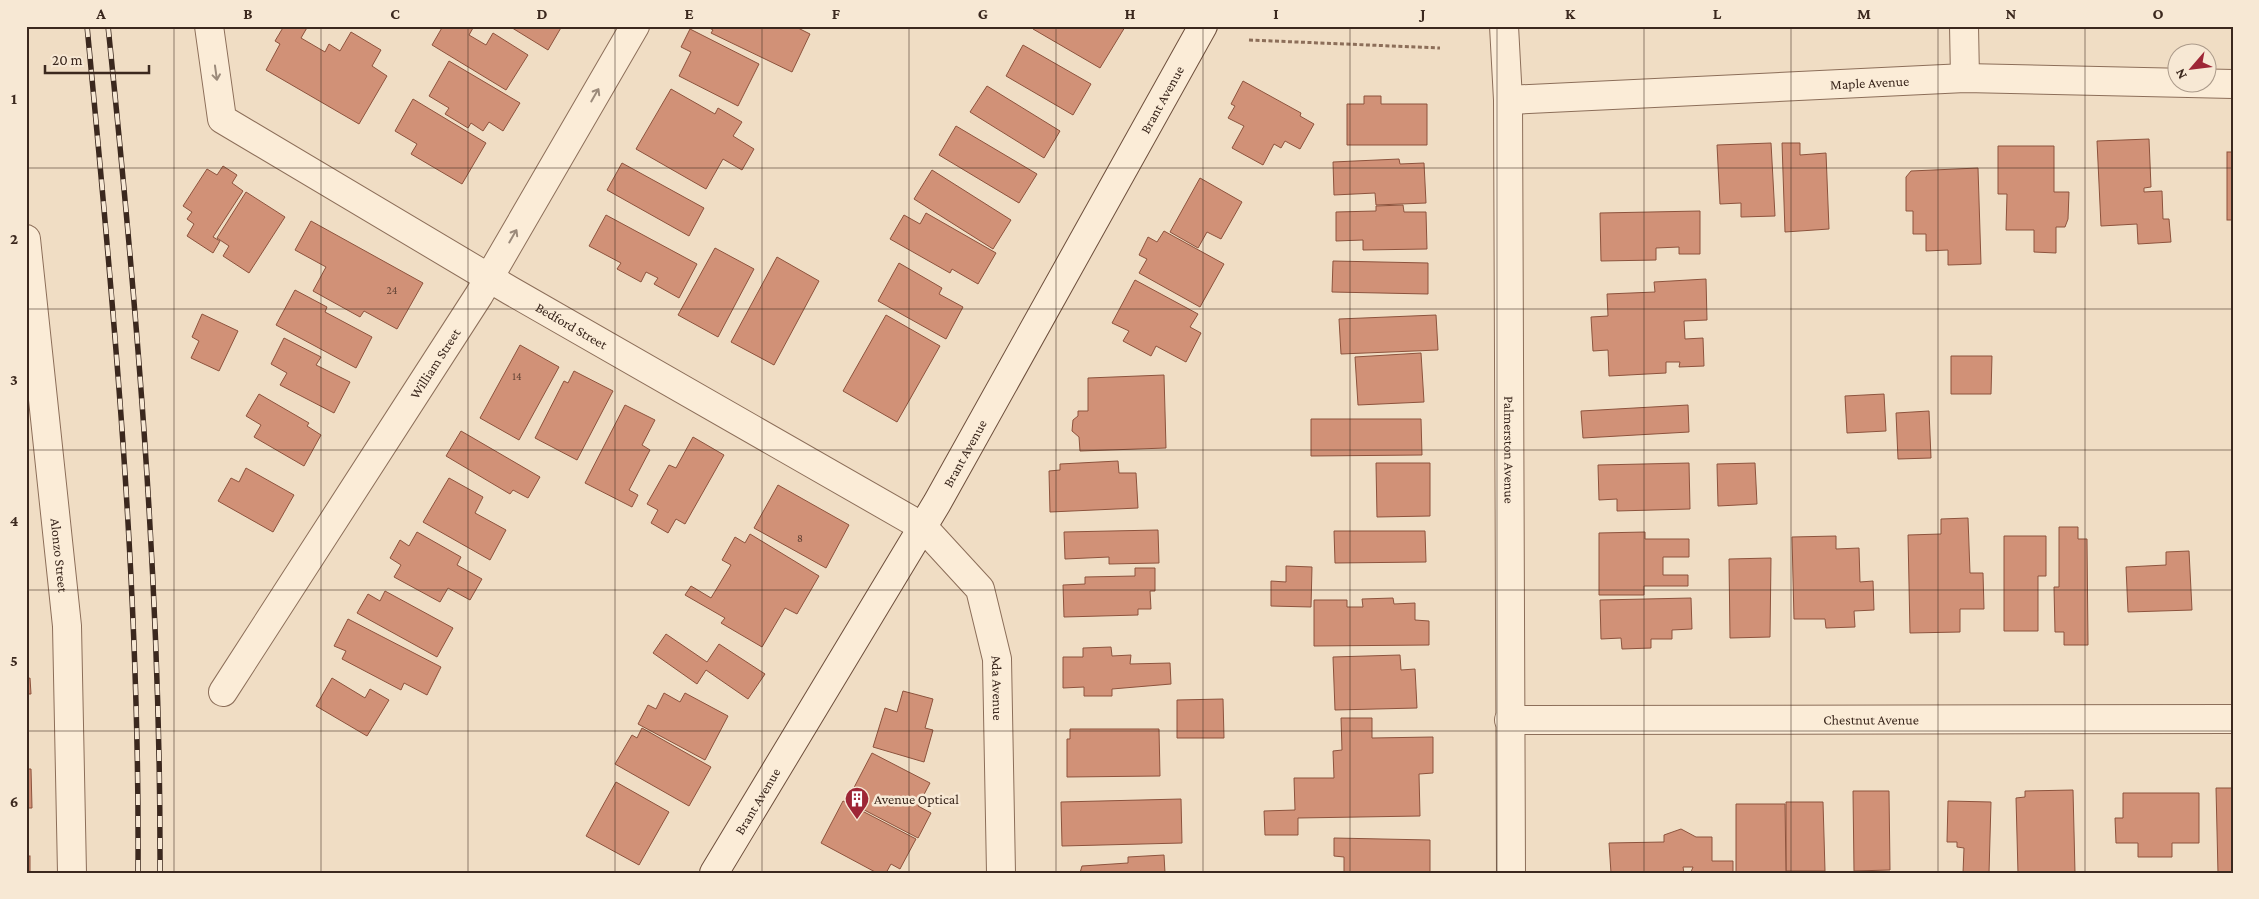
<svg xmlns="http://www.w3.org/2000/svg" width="2259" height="899" viewBox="0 0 2259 899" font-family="'Crimson Pro',serif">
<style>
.building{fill:#d19177;stroke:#8d533d}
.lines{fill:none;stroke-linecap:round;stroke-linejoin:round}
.minor-casing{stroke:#8c6e59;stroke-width:30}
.secondary-casing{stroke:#6e4f3c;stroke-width:30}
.path{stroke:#8c6e59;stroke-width:3;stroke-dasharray:4 2.5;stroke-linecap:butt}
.minor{stroke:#fbecd7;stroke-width:28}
.secondary{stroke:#fbecd7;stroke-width:28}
.rail-casing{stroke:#3b281e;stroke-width:5.5}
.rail{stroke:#f7e8d4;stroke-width:4;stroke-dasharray:11;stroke-linecap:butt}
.oneway{stroke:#9b8a7a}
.grid{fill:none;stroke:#3b281e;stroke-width:1;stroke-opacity:0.55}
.labels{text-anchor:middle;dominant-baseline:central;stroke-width:5;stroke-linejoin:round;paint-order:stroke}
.number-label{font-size:11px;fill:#604234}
.street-label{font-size:14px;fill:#3b281e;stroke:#f7e8d4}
.poi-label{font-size:14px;fill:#3b281e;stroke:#f7e8d4;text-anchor:start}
.neatline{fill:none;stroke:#3b281e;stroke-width:2}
.grid-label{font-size:16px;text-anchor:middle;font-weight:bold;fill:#3b281e}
</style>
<rect width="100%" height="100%" fill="#f0ddc4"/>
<!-- building -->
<g class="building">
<polygon points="284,26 308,26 301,38 325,52 329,44 340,51 351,32 381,50 372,66 387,76 359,124 266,70 280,44 275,41"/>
<polygon points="443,26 470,26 473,28 469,35 486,45 493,33 528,55 506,90 432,45"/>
<polygon points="509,26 562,26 548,50"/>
<polygon points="706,26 794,26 810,34 792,72 711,33 713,30"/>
<polygon points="1035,26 1124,26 1125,27 1100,68 1033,29"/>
<polygon points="690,29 759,64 738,106 679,76 691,52 681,47"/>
<polygon points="1023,45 1091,84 1073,115 1006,76"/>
<polygon points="449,61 520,103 503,131 489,122 483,131 471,123 468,128 445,114 449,108 429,96"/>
<polygon points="1243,81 1301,113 1300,116 1314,124 1300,149 1285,141 1281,148 1274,144 1263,165 1232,148 1244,126 1228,118 1235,106 1231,104"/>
<polygon points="987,86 1060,131 1044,158 970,112"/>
<polygon points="671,89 715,114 718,108 742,122 733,136 754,149 742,170 723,159 706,189 636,149"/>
<polygon points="1364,96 1381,96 1381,104 1427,104 1427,145 1347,145 1347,104 1364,104"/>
<polygon points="413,99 486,143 462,184 411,154 417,144 395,131"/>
<polygon points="956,126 1037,174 1019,203 939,155"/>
<polygon points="2149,139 2151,187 2144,188 2144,192 2162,191 2163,219 2169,219 2171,242 2138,244 2137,224 2101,226 2097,141"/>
<polygon points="1771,143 1775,216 1741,217 1741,203 1720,204 1717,145"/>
<polygon points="1782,143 1800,143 1800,155 1826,153 1829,229 1785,232"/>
<polygon points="1998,146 2054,146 2054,192 2069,192 2068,219 2065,227 2056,227 2056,253 2034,252 2034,230 2006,230 2007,194 1998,194"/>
<rect x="2227" y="152" width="6" height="68"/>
<polygon points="1399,159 1400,164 1424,163 1426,203 1376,205 1375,193 1334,195 1333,162"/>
<polygon points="622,163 704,208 689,236 607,190"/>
<polygon points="223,166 237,175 232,183 243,191 213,237 220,241 213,253 187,236 194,224 187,219 192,212 183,206 207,169 217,175"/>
<polygon points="1978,168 1981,264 1948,265 1948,250 1926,251 1926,234 1913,234 1913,211 1906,211 1906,177 1911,171"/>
<polygon points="932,170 1011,220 993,249 914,199"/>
<polygon points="1200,178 1242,202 1221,239 1207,232 1198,248 1170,232"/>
<polygon points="246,192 285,217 249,273 223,256 229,246 217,238"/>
<polygon points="1403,205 1404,212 1426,212 1427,249 1363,250 1363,240 1336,241 1336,212 1376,211 1376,206"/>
<polygon points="1700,211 1700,254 1679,254 1679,247 1656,248 1656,260 1601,261 1600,213"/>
<polygon points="926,213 996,253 978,284 952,269 950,273 890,239 904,215 920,224"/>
<polygon points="606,215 697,264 679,298 654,284 658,278 646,272 641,282 617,269 621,263 589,246"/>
<polygon points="311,221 423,283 397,329 364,311 360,317 313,291 326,267 295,250"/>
<polygon points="1164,231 1224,264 1200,307 1139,273 1147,259 1139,255 1148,237 1157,242"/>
<polygon points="715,248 754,269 718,337 678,315"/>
<polygon points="777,257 819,281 774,365 731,342"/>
<polygon points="1333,261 1428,263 1428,294 1332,292"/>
<polygon points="899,263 942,288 939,294 963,307 946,339 878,301"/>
<polygon points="1706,279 1707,320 1684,321 1685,339 1703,338 1704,366 1679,367 1680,362 1666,362 1666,373 1609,376 1608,350 1593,351 1591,317 1608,316 1607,294 1655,292 1654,282"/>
<polygon points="1135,280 1198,314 1190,327 1201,333 1186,362 1156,346 1151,356 1123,341 1129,331 1112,323"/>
<polygon points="295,290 327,307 325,312 372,337 356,368 276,325"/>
<polygon points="202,314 238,331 219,371 191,358 199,341 192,337"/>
<polygon points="886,315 940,346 897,422 843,391"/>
<polygon points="1436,315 1438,350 1341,354 1339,319"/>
<polygon points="284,338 321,357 316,365 350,382 334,413 280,385 287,373 271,364"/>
<polygon points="520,345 559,367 519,440 480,418"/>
<polygon points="1421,353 1424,402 1358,405 1355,357"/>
<polygon points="1951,356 1992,356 1991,394 1951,394"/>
<polygon points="574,371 613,391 577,460 535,438 564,381 568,383"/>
<polygon points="1164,375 1166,448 1080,451 1079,437 1072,431 1073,420 1078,416 1078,411 1088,411 1088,378"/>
<polygon points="259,394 309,423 307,426 321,435 304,466 254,437 261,425 246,416"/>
<polygon points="1884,394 1886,431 1847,433 1845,396"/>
<polygon points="625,405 655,420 642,445 650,450 629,490 638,495 632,507 585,483"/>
<polygon points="1688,405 1689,432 1583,438 1581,411"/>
<polygon points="1929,411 1931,458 1898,459 1896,413"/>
<polygon points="1311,419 1421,419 1422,455 1311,456"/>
<polygon points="461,431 540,477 528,498 513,490 510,494 446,456"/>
<polygon points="693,437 724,455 685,524 676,519 668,533 651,523 658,510 647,504 669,465 676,468"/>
<polygon points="1118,461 1119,473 1136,473 1138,508 1050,512 1049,471 1060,470 1060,464"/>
<polygon points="1376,463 1430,463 1430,516 1377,517"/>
<polygon points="1689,463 1690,509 1617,511 1617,499 1599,500 1598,465"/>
<polygon points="1755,463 1757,504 1718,506 1717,464"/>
<polygon points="246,468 294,495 273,532 218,501 231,478 239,482"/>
<polygon points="449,478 483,497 475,513 506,530 490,560 423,522"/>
<polygon points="778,485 849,525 826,568 754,528"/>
<polygon points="1968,518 1970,573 1983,573 1984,609 1960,609 1960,632 1910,633 1908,535 1941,534 1941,519"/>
<polygon points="2059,527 2078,527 2078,539 2087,539 2088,645 2064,645 2064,632 2055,632 2054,587 2059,587"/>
<polygon points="1158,530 1159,563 1109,564 1109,557 1065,559 1064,532"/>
<polygon points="1334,531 1425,531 1426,562 1335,563"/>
<polygon points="417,532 461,557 457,565 482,579 470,600 448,588 440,602 394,577 401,565 390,558 400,540 409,546"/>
<polygon points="1645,532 1645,539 1689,539 1689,557 1663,557 1663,575 1688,575 1688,586 1644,586 1644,595 1599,595 1599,533"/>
<polygon points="750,534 819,576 797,614 785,608 762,647 721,623 725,618 685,595 691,586 711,598 731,565 722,560 735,537 745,543"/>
<polygon points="1836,536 1836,549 1859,548 1860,582 1873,581 1874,610 1854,611 1855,627 1826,628 1825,619 1794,619 1792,537"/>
<polygon points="2004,536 2046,536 2046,576 2038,576 2038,631 2004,631"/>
<polygon points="2189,551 2192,610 2128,612 2126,567 2166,565 2166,552"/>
<polygon points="1771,558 1770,637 1730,638 1729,559"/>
<polygon points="1286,566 1312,567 1311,607 1271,606 1271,581 1286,582"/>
<polygon points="1135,568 1155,568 1155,591 1150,591 1151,609 1138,609 1138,615 1064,617 1063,585 1085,584 1085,577 1135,576"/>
<polygon points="385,591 453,628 437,657 357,613 368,594 380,601"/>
<polygon points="1393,598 1394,604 1415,603 1415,620 1429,621 1429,645 1314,646 1314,600 1347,600 1347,607 1363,607 1362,599"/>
<polygon points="1691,598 1692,629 1672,630 1672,639 1651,639 1651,648 1622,649 1621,638 1601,639 1600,600"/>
<polygon points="348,619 441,667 427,695 404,683 401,690 342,659 346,651 334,646"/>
<polygon points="666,634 707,662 719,644 765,674 748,699 706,670 697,684 653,653"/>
<polygon points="1111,647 1112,656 1131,655 1130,664 1170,663 1171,684 1112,689 1112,696 1084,696 1084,687 1063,688 1063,657 1083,657 1083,648"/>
<polygon points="1400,655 1401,670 1415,669 1417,708 1335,710 1333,657"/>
<polygon points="30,678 31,694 26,694 26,679"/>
<polygon points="332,678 365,698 370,689 389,700 367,736 316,706"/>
<polygon points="903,691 933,699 925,728 933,730 924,762 873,747 885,708 897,712"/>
<polygon points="664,693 680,702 685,693 728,716 705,760 638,724 648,705 656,709"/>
<polygon points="1223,699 1224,738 1177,738 1177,700"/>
<polygon points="1341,718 1372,718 1372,738 1433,737 1433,773 1419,774 1420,816 1298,818 1298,835 1265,835 1264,811 1295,810 1294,778 1334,778 1333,751 1342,750"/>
<polygon points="642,728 711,767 689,806 615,764 632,735 637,738"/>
<polygon points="1070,729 1159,729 1160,776 1067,777 1067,739 1070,739"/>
<polygon points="872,753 930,783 918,806 931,813 918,838 847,801"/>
<polygon points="26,769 31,769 32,808 26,808"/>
<polygon points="616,782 669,812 639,865 586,836"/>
<polygon points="2216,788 2233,788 2233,872 2218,873"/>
<polygon points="2073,790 2075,873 2018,873 2016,798 2025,797 2025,791"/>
<polygon points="1853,791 1889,791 1890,870 1854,871"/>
<polygon points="2123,793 2199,793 2199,843 2172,843 2172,857 2138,857 2138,843 2116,843 2115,818 2123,818"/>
<polygon points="1181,799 1182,843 1062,846 1061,802"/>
<polygon points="843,801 916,839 900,869 891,864 886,873 877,873 821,843"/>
<polygon points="1948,801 1991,802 1989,873 1963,873 1964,848 1957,847 1957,842 1947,842"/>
<polygon points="1786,802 1823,802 1825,871 1786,871"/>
<polygon points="1736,804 1785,804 1786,873 1736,873"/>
<polygon points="1681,829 1696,837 1712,837 1712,861 1733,861 1733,873 1691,872 1693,867 1683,867 1684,873 1611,873 1609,843 1664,842 1664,835"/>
<polygon points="1334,838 1430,840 1430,873 1344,872 1344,857 1334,856"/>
<polygon points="1164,855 1165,873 1080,873 1082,866 1128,863 1128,857"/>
<rect x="26" y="856" width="4" height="17"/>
</g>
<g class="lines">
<defs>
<g id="minor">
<path id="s1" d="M209 26 222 119 511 291 923 527 980 589 997 659 1001 873"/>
<path id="s2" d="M1504 26 1508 100 1511 873"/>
<polyline points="1964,26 1965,78"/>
<path id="s3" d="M1508 100 1965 78 2233 84"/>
<path id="s4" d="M26 239 67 626 72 873"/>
<path id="s5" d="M223 692 479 295 635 26"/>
<path id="s6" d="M1509 720 2233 719"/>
</g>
<g id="secondary">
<path id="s7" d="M714 873 937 503 1203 26"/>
</g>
</defs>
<!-- minor casing -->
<use href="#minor" class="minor-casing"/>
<!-- secondary casing -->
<use href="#secondary" class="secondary-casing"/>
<!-- path -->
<polyline class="path" points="1249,40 1440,48"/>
<!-- minor -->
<use href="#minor" class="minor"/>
<!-- secondary -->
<use href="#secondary" class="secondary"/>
<defs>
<g id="rail">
<path d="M87 26C114 308 140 590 138 873"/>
<path d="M108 26C137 308 161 590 160 873"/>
</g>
</defs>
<!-- rail casing -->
<use href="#rail" class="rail-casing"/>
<!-- rail -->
<use href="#rail" class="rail"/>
</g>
<!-- one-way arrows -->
<defs><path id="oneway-shaft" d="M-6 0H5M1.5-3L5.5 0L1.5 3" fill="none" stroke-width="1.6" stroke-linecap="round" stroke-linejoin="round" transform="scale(1.25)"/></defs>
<g class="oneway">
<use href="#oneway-shaft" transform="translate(216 73) rotate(82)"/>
<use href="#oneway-shaft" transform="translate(595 95) rotate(-60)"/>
<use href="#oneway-shaft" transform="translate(513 236) rotate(-60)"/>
</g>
<!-- grid -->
<path class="grid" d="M174 26V873M321 26V873M468 26V873M615 26V873M762 26V873M909 26V873M1056 26V873M1203 26V873M1350 26V873M1497 26V873M1644 26V873M1791 26V873M1938 26V873M2085 26V873M26 168H2233M26 309H2233M26 450H2233M26 590H2233M26 731H2233"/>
<!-- icons -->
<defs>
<symbol id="building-pin" viewBox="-11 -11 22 30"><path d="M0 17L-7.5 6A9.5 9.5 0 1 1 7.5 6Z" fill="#9e2636" stroke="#f7e8d4"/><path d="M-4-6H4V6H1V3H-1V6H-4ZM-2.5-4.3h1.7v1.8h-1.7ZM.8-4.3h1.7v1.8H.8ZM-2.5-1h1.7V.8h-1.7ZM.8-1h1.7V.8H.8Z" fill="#fff"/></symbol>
</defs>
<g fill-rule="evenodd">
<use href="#building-pin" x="843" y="785" width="28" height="38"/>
</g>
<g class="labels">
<!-- number labels -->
<g class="number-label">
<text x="392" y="290">24</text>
<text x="517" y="376">14</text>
<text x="800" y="538">8</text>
</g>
<!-- street labels -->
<g class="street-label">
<text stroke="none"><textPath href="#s3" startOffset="362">Maple Avenue</textPath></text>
<text stroke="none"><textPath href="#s7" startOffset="894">Brant Avenue</textPath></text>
<text stroke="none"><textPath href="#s1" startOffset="500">Bedford Street</textPath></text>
<text stroke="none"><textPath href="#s5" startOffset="391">William Street</textPath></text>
<text stroke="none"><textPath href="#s2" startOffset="424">Palmerston Avenue</textPath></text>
<text stroke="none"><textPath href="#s7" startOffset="489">Brant Avenue</textPath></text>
<text stroke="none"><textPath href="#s4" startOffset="318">Alonzo Street</textPath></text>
<text stroke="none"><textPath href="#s1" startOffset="1090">Ada Avenue</textPath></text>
<text stroke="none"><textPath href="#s6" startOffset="362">Chestnut Avenue</textPath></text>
<text stroke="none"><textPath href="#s7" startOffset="84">Brant Avenue</textPath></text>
</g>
<!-- poi labels -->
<g class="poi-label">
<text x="874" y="799">Avenue Optical</text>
</g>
</g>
<!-- border -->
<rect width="2259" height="899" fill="none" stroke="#f7e8d4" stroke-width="55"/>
<!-- north arrow -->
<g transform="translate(2192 68) rotate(242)"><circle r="24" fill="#f7e8d4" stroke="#ac9b8b"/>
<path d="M0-4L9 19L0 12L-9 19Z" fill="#9e2636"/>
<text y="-8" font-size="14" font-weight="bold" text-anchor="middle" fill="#3b281e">N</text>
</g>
<!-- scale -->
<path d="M45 65v8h104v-8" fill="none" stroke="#3b281e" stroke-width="2.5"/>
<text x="52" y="65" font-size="15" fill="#3b281e" stroke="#f7e8d4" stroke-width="4" paint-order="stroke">20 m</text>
<rect x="28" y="28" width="2204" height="844" class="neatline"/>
<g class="grid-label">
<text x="101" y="19">A</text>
<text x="248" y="19">B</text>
<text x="395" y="19">C</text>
<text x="542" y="19">D</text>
<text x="689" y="19">E</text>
<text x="836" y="19">F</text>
<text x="983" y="19">G</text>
<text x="1130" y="19">H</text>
<text x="1276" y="19">I</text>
<text x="1423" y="19">J</text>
<text x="1570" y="19">K</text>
<text x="1717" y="19">L</text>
<text x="1864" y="19">M</text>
<text x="2011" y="19">N</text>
<text x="2158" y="19">O</text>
<text x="14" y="104">1</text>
<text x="14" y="244">2</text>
<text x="14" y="385">3</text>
<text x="14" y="526">4</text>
<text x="14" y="666">5</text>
<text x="14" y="807">6</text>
</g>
</svg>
